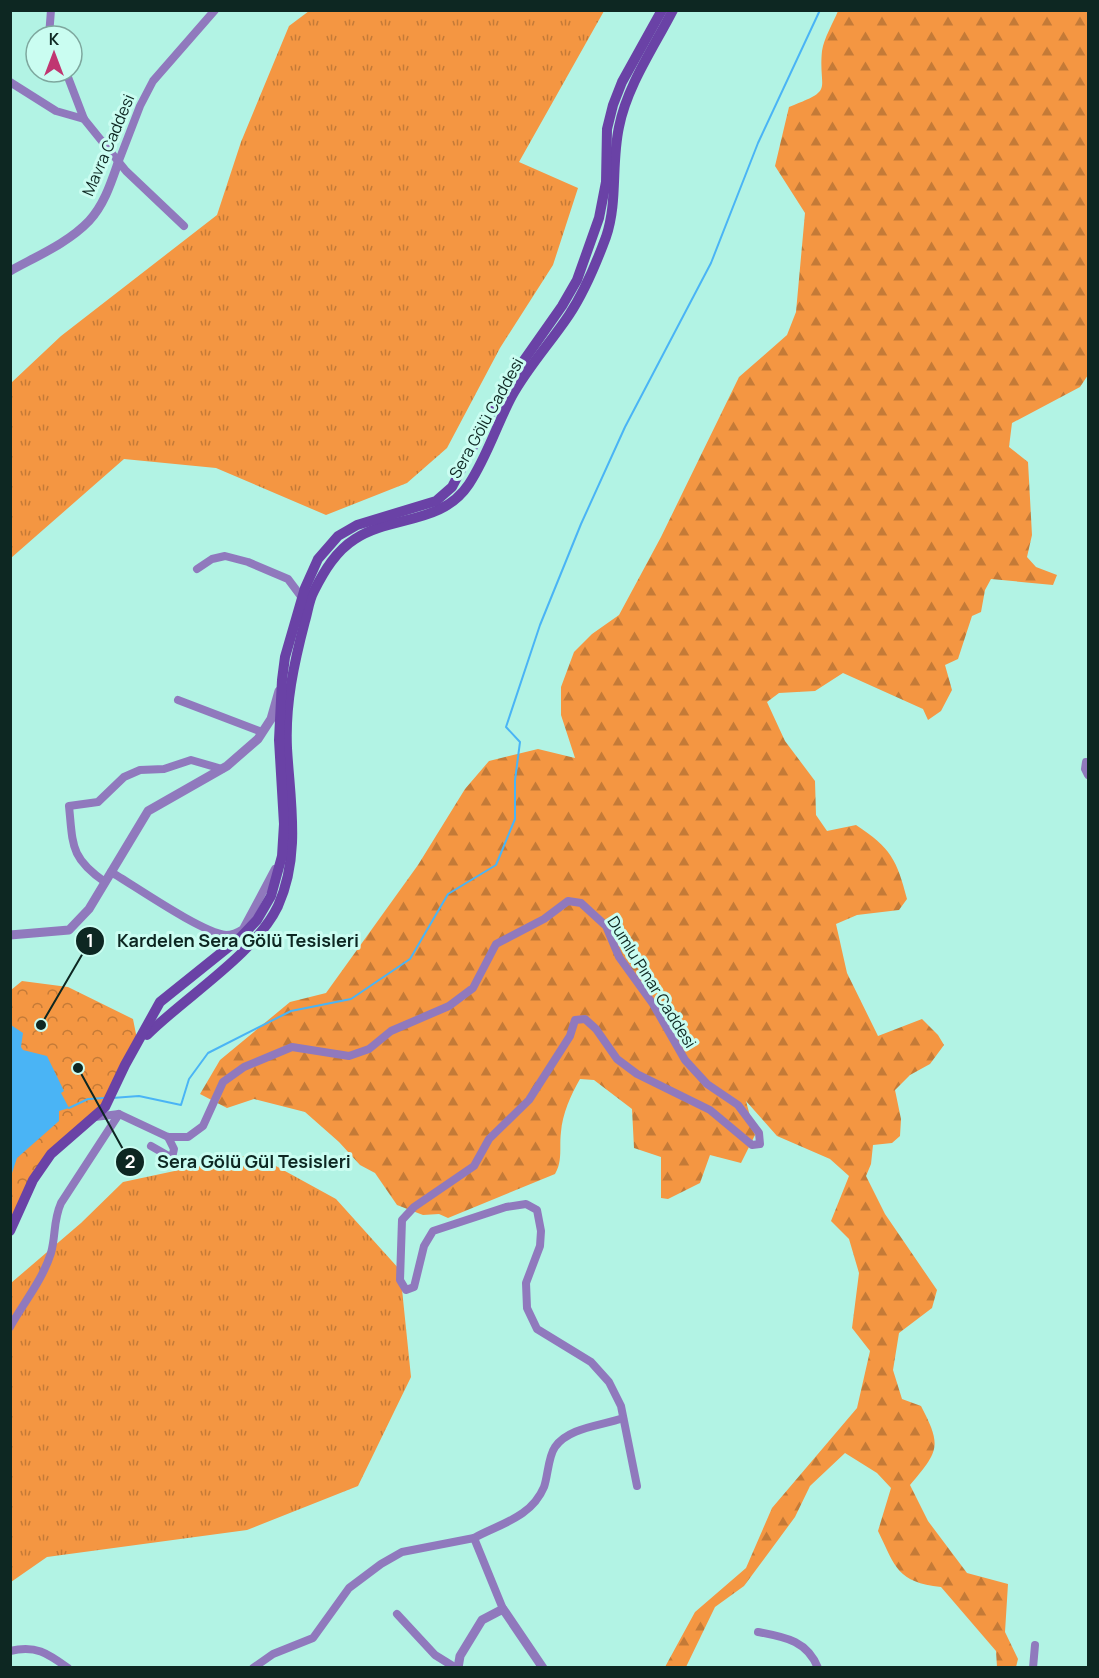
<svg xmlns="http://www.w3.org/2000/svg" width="1099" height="1678" viewBox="0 0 1099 1678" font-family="Manrope,sans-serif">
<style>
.grass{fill:url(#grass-tufts)}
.forest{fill:url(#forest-firs)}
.park{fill:url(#park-crowns)}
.water{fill:#4ab4f5}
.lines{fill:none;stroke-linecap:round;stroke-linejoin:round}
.stream{stroke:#4ab4f5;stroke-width:2}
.minor{stroke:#9079bd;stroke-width:8}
.tertiary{stroke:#9079bd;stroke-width:9}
.secondary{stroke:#6a42a6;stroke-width:10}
.labels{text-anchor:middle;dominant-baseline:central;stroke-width:6;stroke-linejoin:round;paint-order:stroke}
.street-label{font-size:16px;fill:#0d2722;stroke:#cafdf1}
.leader{fill:none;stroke:#0d2722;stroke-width:2}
.callout-dot{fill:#0d2722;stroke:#cafdf1;stroke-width:2}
.mark-label{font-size:18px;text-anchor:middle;font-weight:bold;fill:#fff}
.callout-label{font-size:18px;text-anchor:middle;font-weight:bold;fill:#0d2722;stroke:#cafdf1;stroke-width:6;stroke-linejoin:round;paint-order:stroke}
</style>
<defs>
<pattern id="grass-tufts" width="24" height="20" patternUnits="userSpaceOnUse" patternTransform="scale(1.5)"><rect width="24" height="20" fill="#f49642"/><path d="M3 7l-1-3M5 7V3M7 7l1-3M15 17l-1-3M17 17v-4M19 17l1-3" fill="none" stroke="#c47a37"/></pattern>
<pattern id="forest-firs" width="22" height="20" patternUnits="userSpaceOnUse" patternTransform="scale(1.5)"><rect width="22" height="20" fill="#f49642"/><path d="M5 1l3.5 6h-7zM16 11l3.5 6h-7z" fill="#c47a37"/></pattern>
<pattern id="park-crowns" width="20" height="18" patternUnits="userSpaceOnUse" patternTransform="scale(1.5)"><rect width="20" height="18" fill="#f49642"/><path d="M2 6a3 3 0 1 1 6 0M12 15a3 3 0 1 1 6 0" fill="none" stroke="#c47a37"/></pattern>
</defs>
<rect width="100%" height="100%" fill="#b2f3e4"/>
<!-- grass -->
<g class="grass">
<polygon points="309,11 604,11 519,162 578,188 553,265 500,348 447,448 407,483 326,515 216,468 124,459 11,558 11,383 61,336 217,215 241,142 289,26"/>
<polygon points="254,1154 336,1199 400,1270 411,1377 358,1486 247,1530 47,1557 11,1582 11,1283 81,1223 123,1182"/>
</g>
<!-- forest -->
<path class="forest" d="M838 11H1088V375L1080 387 1012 423 1009 447 1028 462 1032 535 1027 557 1036 567 1057 575 1053 585 991 579 985 590 981 612 972 616 958 659 945 665 952 690 941 711 928 720 923 709 843 673 815 691 779 693 767 702 785 741 815 781 816 815 827 831 856 825C891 848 897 860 907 899L899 910 857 915 836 924 847 973 878 1036 922 1019 938 1035 944 1045 930 1064 910 1075 895 1090 901 1119 900 1136 892 1143 873 1145 871 1164 866 1176 885 1214 937 1290 932 1308 899 1333 893 1370 902 1399 921 1406C942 1446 939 1451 910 1485L928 1521 967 1573 1008 1584 1005 1632 1018 1659 1016 1667H997L996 1651 941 1587C897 1582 896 1568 878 1531L891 1488 877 1473 845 1453 810 1486 795 1517 744 1586 715 1607 686 1667H665L695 1612 746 1568 772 1508 857 1408 870 1351 852 1328 859 1273 849 1239 831 1221 849 1176 830 1159 777 1136 746 1101 755 1135 741 1163 710 1155 700 1183 668 1199 661 1198V1157L634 1148 632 1109 594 1080 580 1079C571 1094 562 1115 561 1132 559 1147 563 1160 555 1174L448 1218 439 1214 423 1215 397 1205 375 1173 360 1165 339 1142 305 1112 254 1099 227 1108 200 1094 220 1060 290 1002 326 993 418 865 465 789 489 761 538 749 575 758 561 715V687L574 652 592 634 619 615 661 537 739 377 787 335 796 312 805 213 775 166 789 107C836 89 818 92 822 51 824 38 833 23 838 11Z"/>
<!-- park -->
<polygon class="park" points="22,981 68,987 133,1019 138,1044 105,1107 51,1154 11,1231 11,990"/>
<!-- water -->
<polygon class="water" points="11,1025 23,1033 21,1047 23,1050 47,1056 64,1091 61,1093 69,1108 59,1111 59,1121 17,1158 11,1176"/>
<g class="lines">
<!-- stream -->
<g class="stream">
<polyline points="112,1098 139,1096 181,1105 189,1079 208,1053 291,1011 351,999 410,959 448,894 496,865 515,819 515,780 520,742 506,727 540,625 581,524 625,427 711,263 758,143 820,10"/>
<polyline points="69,1108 88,1099 104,1098"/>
</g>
<!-- minor -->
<g class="minor">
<polyline points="49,36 51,10"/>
<polyline points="66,72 84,119 126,171 184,226"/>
<polyline points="10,82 56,111 84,119"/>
<polyline points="118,163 140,106 153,81 215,10"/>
<polyline points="197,569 212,559 225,556 248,562 288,579 303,599"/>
<polyline points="178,700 262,732"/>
<polyline points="1086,762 1085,769 1088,775"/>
<path d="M111 872C135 886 202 933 226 935 233 935 237 933 243 929L275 869"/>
<path d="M105 882C70 858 73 845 69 806L98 802 124 777 140 770 164 769 191 760 222 769"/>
<polyline points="95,1117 119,1114 168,1137 188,1137 203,1126 223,1082 244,1067 292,1047 349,1056 369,1049 391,1031 449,1006 473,988 496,944 544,919 568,901 581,903 606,926 619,957 653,1004 685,1060 707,1084 738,1105 759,1133 760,1144 752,1145 710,1110 637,1074 617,1059 596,1029 585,1019 575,1020 570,1036 529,1100 489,1139 474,1166 414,1207 402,1220 400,1280 406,1290 414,1287 424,1246 433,1231 506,1207 526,1204 537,1210 541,1231 540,1246 526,1283 527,1308 537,1329 591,1362 609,1382 621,1406 637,1486"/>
<polyline points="151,1146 172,1158 174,1149 168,1137"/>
<path d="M10 1327C24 1302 42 1281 51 1253 56 1235 53 1221 61 1203L119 1114"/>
<path d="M503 1609 474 1538C499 1524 531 1518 544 1487 548 1476 548 1457 555 1447 569 1427 602 1426 623 1418"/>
<polyline points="397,1614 435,1655 456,1668"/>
<path d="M758 1632C784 1637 807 1640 818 1668"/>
<path d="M10 1651C36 1645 47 1653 68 1668"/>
<polyline points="253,1668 273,1654 313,1638 349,1588 381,1564 402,1552 474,1538"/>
<polyline points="1033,1668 1035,1645"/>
</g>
<!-- tertiary -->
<g class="tertiary">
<path d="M10 271C37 256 68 243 89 221 104 205 111 183 118 163"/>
<polyline points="10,935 69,930 89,909 148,811 227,766 258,739 271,719 279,691"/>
<polyline points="458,1668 460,1656 482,1620 503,1609 543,1668"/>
</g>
<!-- secondary -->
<g class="secondary">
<path d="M147 1035C185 997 255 954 278 906 301 855 290 801 287 748 285 704 294 663 305 621 308 611 309 600 314 591 324 571 336 551 355 539 392 515 442 525 469 484 487 457 497 424 512 396 528 367 551 342 569 315 585 291 596 264 606 237 618 202 611 164 619 127 627 86 654 47 673 10"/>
<polyline points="10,1231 33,1180 51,1154 105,1107 125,1065 160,1002 241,937 257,920 271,896 282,856 284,824 279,740 282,680 285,657 305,588 318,559 338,536 357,525 436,501 452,487 501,393 562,306 577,280 599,218 606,182 607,129 613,105 622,82 662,10"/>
</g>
</g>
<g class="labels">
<!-- street labels -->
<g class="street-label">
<text transform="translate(108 145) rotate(-67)">Mavra Caddesi</text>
<text transform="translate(486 418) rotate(-61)">Sera Gölü Caddesi</text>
<text transform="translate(652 982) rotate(58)">Dumlu Pınar Caddesi</text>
</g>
</g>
<!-- callouts -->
<path class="leader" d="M41 1025L90 941M78 1068L130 1162"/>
<g class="callout-dot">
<circle cx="41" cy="1025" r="6"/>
<circle cx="78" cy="1068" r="6"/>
<circle cx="90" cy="941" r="15"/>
<circle cx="130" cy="1162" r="15"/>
</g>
<g class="mark-label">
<text x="90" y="947">1</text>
<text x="130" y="1168">2</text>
</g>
<g class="callout-label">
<text x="238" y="947">Kardelen Sera Gölü Tesisleri</text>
<text x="254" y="1168">Sera Gölü Gül Tesisleri</text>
</g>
<!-- border -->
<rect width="1099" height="1678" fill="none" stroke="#0d2722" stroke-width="24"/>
<!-- north arrow -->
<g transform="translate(54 54)"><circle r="28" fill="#cafdf1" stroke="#7ea79e" stroke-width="1.5"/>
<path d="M0-4.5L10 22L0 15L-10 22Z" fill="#c03671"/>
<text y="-9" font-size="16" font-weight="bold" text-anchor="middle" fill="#0d2722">K</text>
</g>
</svg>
